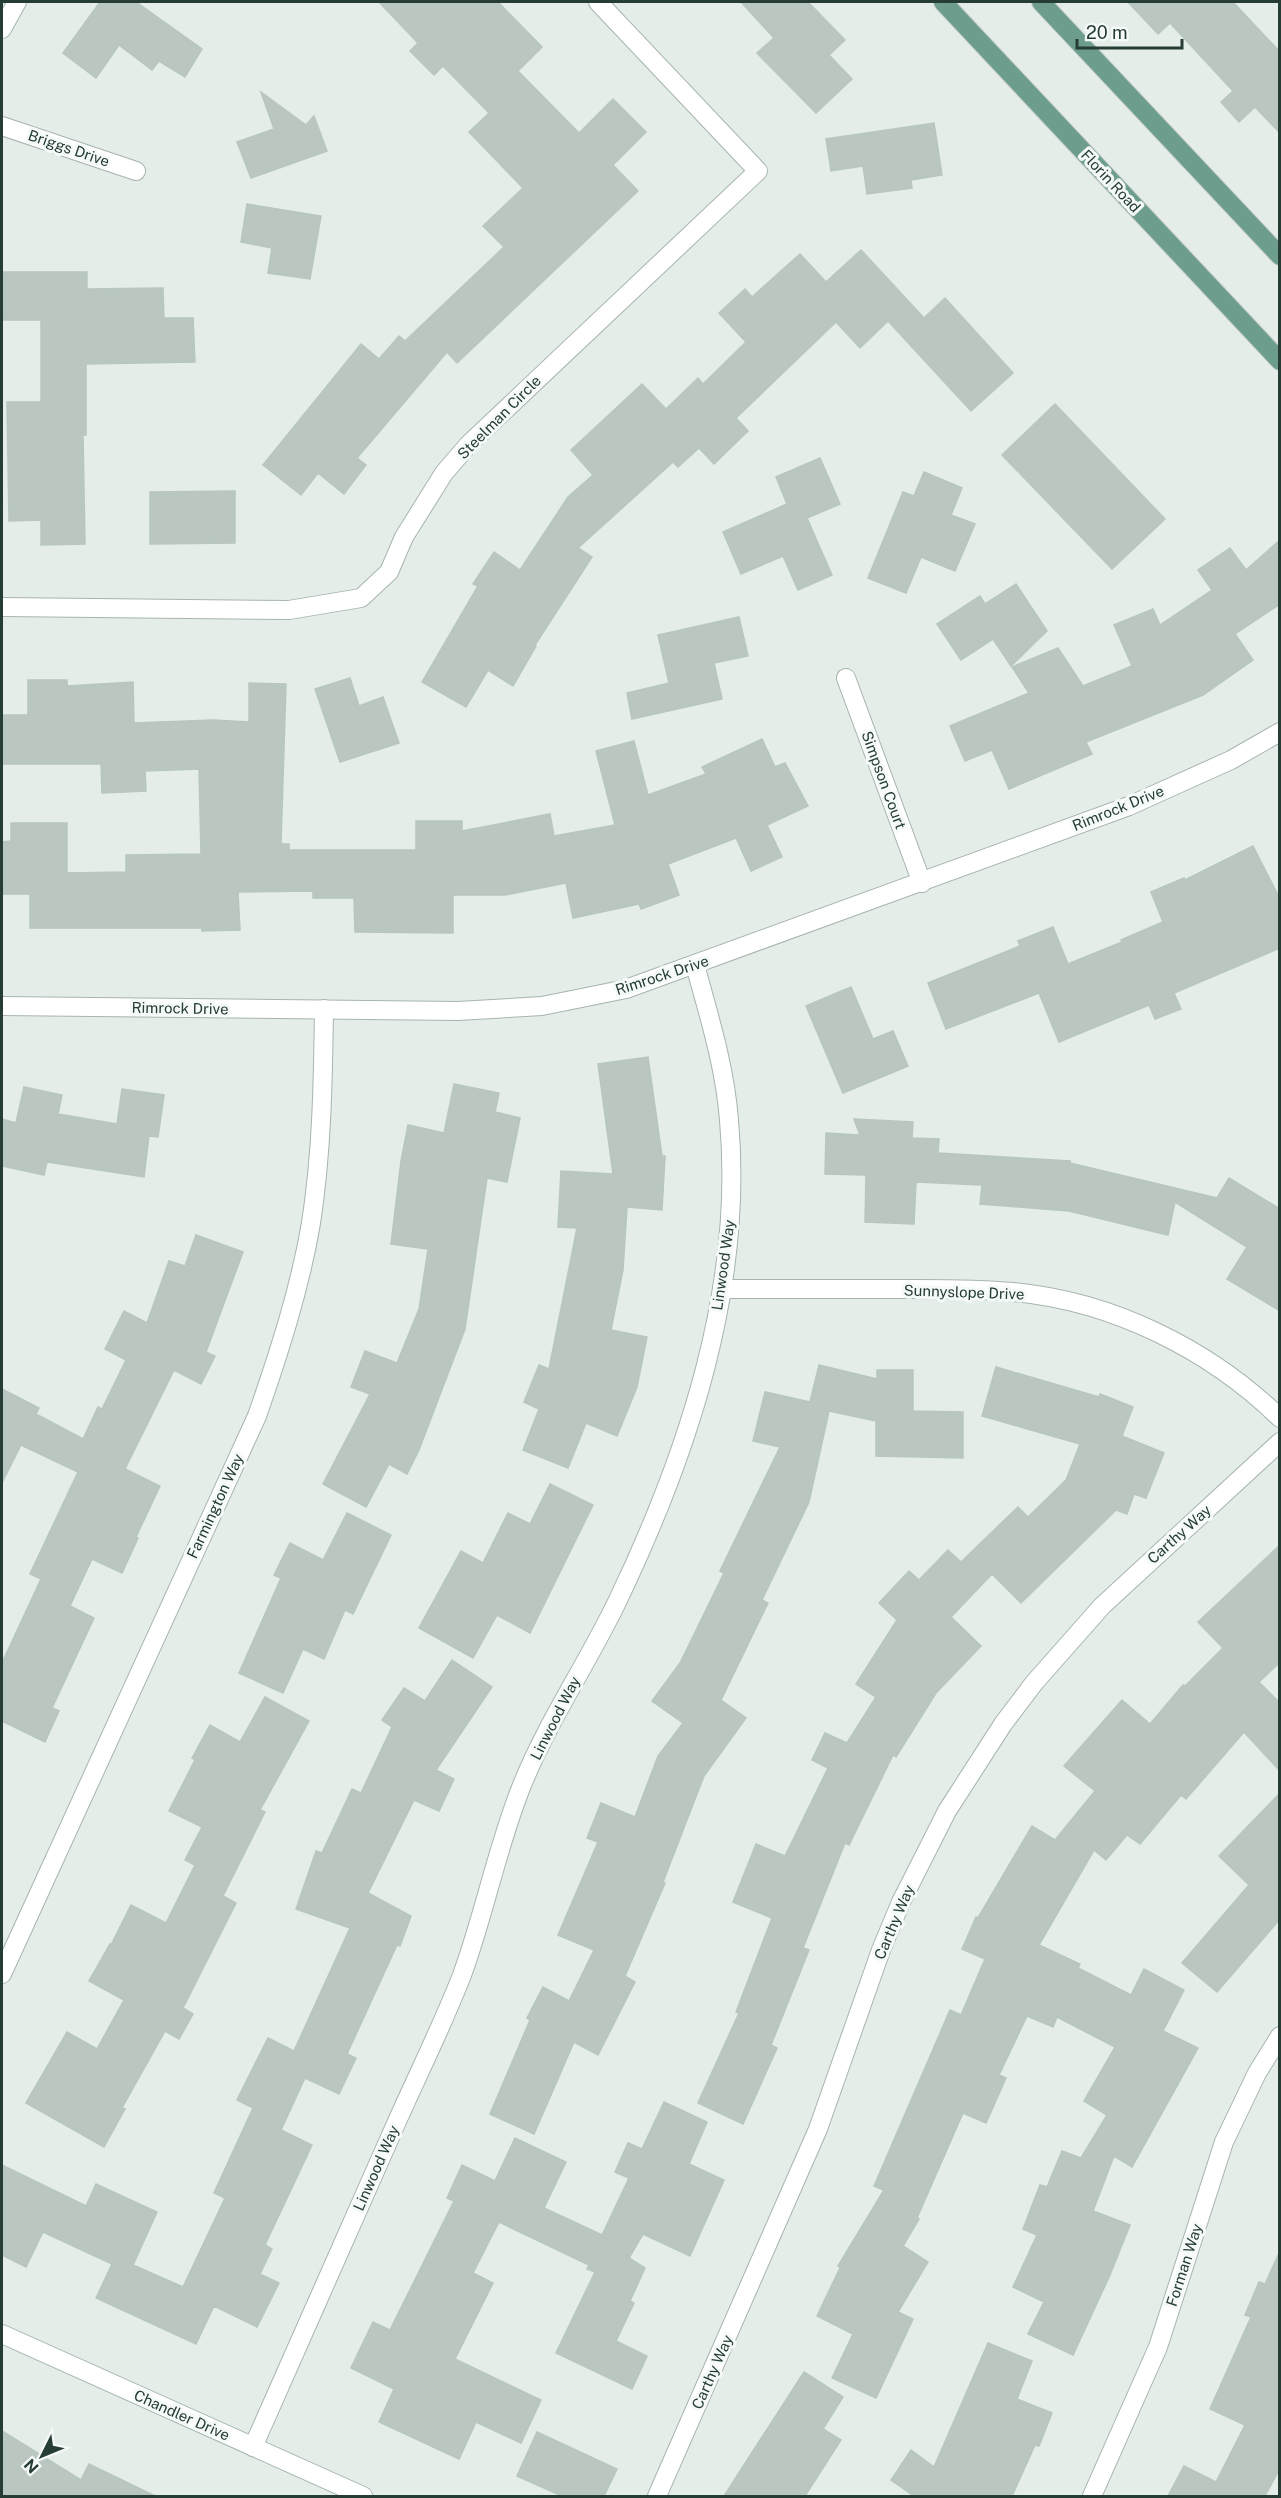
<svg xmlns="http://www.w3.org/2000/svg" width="1281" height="2498" viewBox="0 0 1281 2498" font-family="'Public Sans',sans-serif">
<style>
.building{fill:#bac7c1;stroke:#b7c6bf;stroke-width:1.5}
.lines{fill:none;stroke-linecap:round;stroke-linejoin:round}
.street-casing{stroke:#a7b5ae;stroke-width:20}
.secondary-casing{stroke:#a4b7af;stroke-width:20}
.primary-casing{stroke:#c2c9c6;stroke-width:20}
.street{stroke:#fff;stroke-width:18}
.secondary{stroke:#fff;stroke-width:18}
.primary{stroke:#6d9e8d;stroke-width:18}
.labels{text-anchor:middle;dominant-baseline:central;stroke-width:6;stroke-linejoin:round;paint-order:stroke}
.street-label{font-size:15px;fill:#253d34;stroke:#f5f9f7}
</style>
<rect width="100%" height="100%" fill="#e4ede8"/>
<!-- building -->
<g class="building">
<polygon points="100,2 136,2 202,49 185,77 159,61 152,70 119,45 96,78 63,53"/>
<polygon points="379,2 498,2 542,47 518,71 579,133 613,99 646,132 613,165 638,191 457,363 447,352 357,458 366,465 344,494 318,473 301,495 263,465 361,344 379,359 399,336 405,341 504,247 483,226 523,188 469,132 489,113 443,66 434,75 410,51 418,43"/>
<polygon points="741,2 808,2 845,40 829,55 852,79 816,113 757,53 774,38"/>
<polygon points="1128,2 1233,2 1280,52 1280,133 1255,107 1239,122 1221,102 1233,91 1170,23 1158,34"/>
<polygon points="261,92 306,125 314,116 327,151 251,178 237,142 274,129"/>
<polygon points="934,123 942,175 911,180 912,188 867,194 863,166 831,171 826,139"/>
<polygon points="247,204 321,216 310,279 268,273 272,248 241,242"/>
<polygon points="861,250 924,318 945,298 1013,373 971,411 888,321 860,348 836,322 736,418 748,431 714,464 699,448 678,467 673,462 578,548 592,557 535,645 536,646 513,686 488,670 466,707 422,682 478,586 473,584 494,552 520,570 568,497 593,475 571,450 642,384 666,409 698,378 703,384 746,342 719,313 745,289 752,297 800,254 826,282"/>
<polygon points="2,272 87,272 87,289 163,288 164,318 193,318 195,362 86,364 86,435 83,435 85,544 41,545 41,520 9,521 7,402 41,402 41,320 2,320"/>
<polygon points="1055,404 1165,519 1112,569 1002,455"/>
<polygon points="820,458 840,504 807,518 832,575 798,590 783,556 741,574 723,532 787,504 776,477"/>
<polygon points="924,472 962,488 951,515 975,524 955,571 921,557 906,593 868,578 903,492 914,496"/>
<polygon points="235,491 235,543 150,544 150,492"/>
<polygon points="1280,540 1280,604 1235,634 1253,660 1203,695 1086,742 1092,754 1009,789 992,750 965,761 950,726 1029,693 1012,667 1058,648 1083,686 1132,666 1114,625 1153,609 1160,625 1212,590 1198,570 1230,548 1246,570"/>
<polygon points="1016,584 1047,631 1011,666 993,639 961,660 937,624 980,596 985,604"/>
<polygon points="739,617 748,656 714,663 722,699 632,719 627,693 669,683 658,635"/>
<polygon points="350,678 359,706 383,697 399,743 340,762 315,689"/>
<polygon points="28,680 67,680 67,686 133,682 134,723 213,720 249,722 249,683 286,684 281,844 289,844 289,850 416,850 416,821 462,821 462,831 550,814 554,836 615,825 596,751 634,741 648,795 706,774 702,767 762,739 775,767 785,763 808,806 767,825 782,857 751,871 736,838 668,864 679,895 641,909 639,904 573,918 566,883 505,895 453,895 453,933 355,932 354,898 313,898 313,891 238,892 240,930 202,931 202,928 30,928 30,894 2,894 2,842 11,841 11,823 67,823 67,873 126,872 126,855 201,854 199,769 145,771 146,791 102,793 101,764 2,764 2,715 28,715"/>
<polygon points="1253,846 1280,899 1280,948 1174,993 1181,1009 1155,1019 1149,1005 1059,1042 1039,993 946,1029 928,983 1020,946 1018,941 1053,927 1068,964 1122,942 1121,940 1163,922 1151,892 1184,878 1185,880"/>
<polygon points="851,987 873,1039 893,1031 908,1066 843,1093 806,1006"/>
<polygon points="648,1057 662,1156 665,1156 662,1210 627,1207 623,1270 611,1330 647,1337 637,1387 617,1436 586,1423 568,1468 523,1450 539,1409 524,1402 539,1365 549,1369 577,1228 558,1227 561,1171 613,1174 598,1064"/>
<polygon points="454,1084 499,1093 495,1112 520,1118 507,1182 487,1178 465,1329 419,1450 407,1474 389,1464 366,1507 323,1484 370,1394 351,1387 365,1351 397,1363 419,1309 428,1249 391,1244 401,1161 408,1125 444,1133"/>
<polygon points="24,1087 62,1095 58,1114 117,1124 122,1089 164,1095 158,1137 149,1136 144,1177 47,1162 44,1175 2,1166 2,1119 16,1123"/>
<polygon points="854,1119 913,1122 912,1138 939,1139 938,1153 1070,1161 1070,1163 1217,1198 1229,1178 1280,1209 1280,1311 1227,1279 1247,1247 1175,1202 1168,1235 1069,1211 980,1204 982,1185 916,1182 914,1224 865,1222 866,1175 825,1174 826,1133 860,1135"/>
<polygon points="196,1235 243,1252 206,1352 215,1356 201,1384 174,1370 125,1469 160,1486 136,1537 138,1538 122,1573 92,1559 70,1606 94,1618 52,1708 59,1711 45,1742 2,1721 2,1663 41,1579 30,1574 78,1472 21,1445 2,1483 2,1389 39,1408 36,1414 83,1439 98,1407 102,1409 126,1360 105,1349 124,1311 147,1323 169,1261 185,1266"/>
<polygon points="819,1365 877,1379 877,1370 913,1370 913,1411 963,1412 963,1458 876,1456 876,1421 829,1411 809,1502 762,1600 768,1603 721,1700 746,1718 704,1776 663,1882 665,1883 625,1976 635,1982 598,2055 574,2042 534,2134 490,2114 530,2020 527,2018 543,1987 569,2001 594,1950 558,1935 598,1842 587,1838 601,1803 635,1817 658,1756 683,1723 652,1701 680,1663 724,1573 720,1571 780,1447 753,1441 765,1392 810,1402"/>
<polygon points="996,1367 1099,1397 1100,1394 1133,1407 1122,1436 1164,1453 1146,1498 1134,1494 1127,1514 1116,1510 1021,1603 992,1574 951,1617 981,1646 936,1693 896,1757 893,1755 849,1845 845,1843 803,1948 809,1950 771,2045 777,2048 743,2124 698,2103 739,2013 736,2012 772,1918 733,1902 756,1844 785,1856 828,1768 812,1760 825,1733 847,1743 876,1697 856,1684 897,1620 879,1603 909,1571 919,1580 948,1550 961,1562 1018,1507 1028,1517 1066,1480 1080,1444 982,1416"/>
<polygon points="550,1484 593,1505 530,1633 497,1615 473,1658 419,1628 461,1551 483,1563 508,1513 530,1524"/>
<polygon points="347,1513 391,1535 353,1614 345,1610 324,1659 303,1649 283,1693 239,1673 281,1578 274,1575 290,1543 323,1560"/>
<polygon points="1280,1545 1280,1662 1259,1682 1280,1703 1280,1771 1244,1732 1186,1799 1181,1795 1140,1844 1127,1835 1106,1860 1094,1850 1039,1945 1080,1964 1078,1968 1131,1995 1144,1969 1184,1990 1163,2031 1198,2048 1132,2167 1114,2156 1093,2211 1130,2225 1110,2275 1073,2355 1028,2334 1044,2302 1013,2287 1037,2235 1023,2229 1040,2185 1047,2187 1062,2151 1081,2158 1107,2115 1084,2101 1115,2047 1057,2017 1053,2027 1027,2016 999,2075 1006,2078 986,2123 963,2113 917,2218 919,2219 903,2246 928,2262 898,2312 913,2319 876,2398 832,2378 853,2334 817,2316 840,2268 838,2266 884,2190 874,2186 950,2010 961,2015 985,1959 962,1949 976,1917 978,1918 1032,1826 1055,1840 1095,1791 1064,1766 1122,1700 1150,1724 1183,1685 1185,1686 1223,1648 1198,1622"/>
<polygon points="452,1660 492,1687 436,1770 454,1779 439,1811 414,1800 368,1893 411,1916 400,1946 397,1945 347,2054 356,2058 339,2094 305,2078 281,2130 312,2145 265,2245 272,2249 260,2274 279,2283 257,2327 214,2306 196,2344 96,2298 112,2264 43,2232 26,2267 2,2255 2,2165 86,2206 96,2184 157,2212 133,2265 183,2287 225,2198 214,2193 253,2108 237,2100 268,2038 294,2051 350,1928 296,1909 316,1851 322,1853 352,1789 361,1793 392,1727 382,1720 404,1688 425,1701"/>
<polygon points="265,1697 309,1721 260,1810 265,1812 223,1896 236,1903 183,2008 193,2014 179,2039 165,2031 122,2108 125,2109 104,2147 26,2103 67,2032 97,2049 124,2000 89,1981 110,1944 111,1945 131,1905 166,1923 195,1865 185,1860 202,1827 169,1811 195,1760 192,1758 210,1725 240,1742"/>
<polygon points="1280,1793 1280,1919 1217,1992 1182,1963 1249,1885 1219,1856"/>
<polygon points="664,2102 707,2122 689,2164 724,2180 690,2256 643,2234 629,2258 645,2268 630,2301 634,2303 616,2341 647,2356 632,2389 556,2353 595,2272 587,2269 589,2265 499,2222 473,2273 493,2283 455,2359 541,2400 521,2443 476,2422 459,2459 379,2422 394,2389 351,2368 373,2322 390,2330 454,2201 447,2198 462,2165 495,2181 515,2138 566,2162 544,2208 602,2235 629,2178 615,2172 628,2143 642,2149"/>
<polygon points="1280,2251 1280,2468 1265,2496 1168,2496 1184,2466 1216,2482 1245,2425 1210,2409 1251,2317 1245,2315 1259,2282 1265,2284"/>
<polygon points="988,2343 1032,2361 1017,2399 1052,2413 1039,2446 1035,2445 1012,2496 914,2496 891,2480 911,2450 934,2467"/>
<polygon points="804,2372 843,2397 823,2429 841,2440 805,2496 724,2496"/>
<polygon points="2,2431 81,2480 89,2464 155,2496 2,2496"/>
<polygon points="537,2432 617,2469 604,2496 562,2496 517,2476"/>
</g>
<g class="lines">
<defs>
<g id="street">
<polyline points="2,126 136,171"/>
<polyline points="2,607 289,610 361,598 389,572 404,537 444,473 469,444 758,171 598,2"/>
<polyline points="846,678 922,883"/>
<polyline points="2,1006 458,1011 542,1006 626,989 1129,806 1231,760 1280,732"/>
<path d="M722 1289C777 1289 831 1289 886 1289 928 1289 971 1288 1013 1292 1112 1301 1209 1349 1280 1418"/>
<path d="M2 1974 257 1416C279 1353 300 1288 311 1223 322 1152 323 1081 324 1009"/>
<path d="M253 2447C299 2343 345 2239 391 2135 414 2082 441 2029 462 1975 485 1912 497 1847 522 1785 548 1721 587 1664 617 1602 688 1454 744 1287 729 1120 725 1067 709 1016 695 965"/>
<polyline points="657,2496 818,2129 881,1950 901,1902 947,1811 1003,1724 1034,1683 1102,1606 1280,1442"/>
<polyline points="1092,2496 1158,2347 1224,2142 1257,2073 1280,2036"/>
</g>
<g id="secondary">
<polyline points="2,29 17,2"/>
<polyline points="2,2334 363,2496"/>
</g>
<g id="primary">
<polyline points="943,2 1280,361"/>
<polyline points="1041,2 1280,256"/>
</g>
</defs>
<!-- street casing -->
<use href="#street" class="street-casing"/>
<!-- secondary casing -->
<use href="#secondary" class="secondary-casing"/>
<!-- primary casing -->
<use href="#primary" class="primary-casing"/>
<!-- street -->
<use href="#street" class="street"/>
<!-- secondary -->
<use href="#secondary" class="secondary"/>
<!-- primary -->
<use href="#primary" class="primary"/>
</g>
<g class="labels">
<!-- street labels -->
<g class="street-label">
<text transform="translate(69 148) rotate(19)">Briggs Drive</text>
<text transform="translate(1111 181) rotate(47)">Florin Road</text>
<text transform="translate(499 417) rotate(-45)">Steelman Circle</text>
<text transform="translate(884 780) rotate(70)">Simpson Court</text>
<text transform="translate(1118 808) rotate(-22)">Rimrock Drive</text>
<text transform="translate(662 975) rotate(-18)">Rimrock Drive</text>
<text transform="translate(180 1008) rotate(1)">Rimrock Drive</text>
<text transform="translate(723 1265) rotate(-82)">Linwood Way</text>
<text transform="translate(964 1292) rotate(2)">Sunnyslope Drive</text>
<text transform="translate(215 1506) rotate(-65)">Farmington Way</text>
<text transform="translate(1179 1534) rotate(-42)">Carthy Way</text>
<text transform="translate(555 1718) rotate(-63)">Linwood Way</text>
<text transform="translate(894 1922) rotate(-67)">Carthy Way</text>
<text transform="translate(376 2168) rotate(-66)">Linwood Way</text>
<text transform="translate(1184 2265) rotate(-72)">Forman Way</text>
<text transform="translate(712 2372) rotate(-66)">Carthy Way</text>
<text transform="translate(182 2415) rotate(24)">Chandler Drive</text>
</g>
</g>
<!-- border -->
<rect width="1281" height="2498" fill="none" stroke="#253d34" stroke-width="6"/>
<!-- north arrow -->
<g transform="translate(42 2456) rotate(227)" stroke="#f5f9f7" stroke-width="4.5" paint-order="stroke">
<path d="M0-4.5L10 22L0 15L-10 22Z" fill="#253d34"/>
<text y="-9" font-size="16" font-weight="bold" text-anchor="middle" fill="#253d34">N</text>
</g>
<!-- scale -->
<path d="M1077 39v9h105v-9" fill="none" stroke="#253d34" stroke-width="3"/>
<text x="1086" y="39" font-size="18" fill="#253d34" stroke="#f5f9f7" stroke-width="4.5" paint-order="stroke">20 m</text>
</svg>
